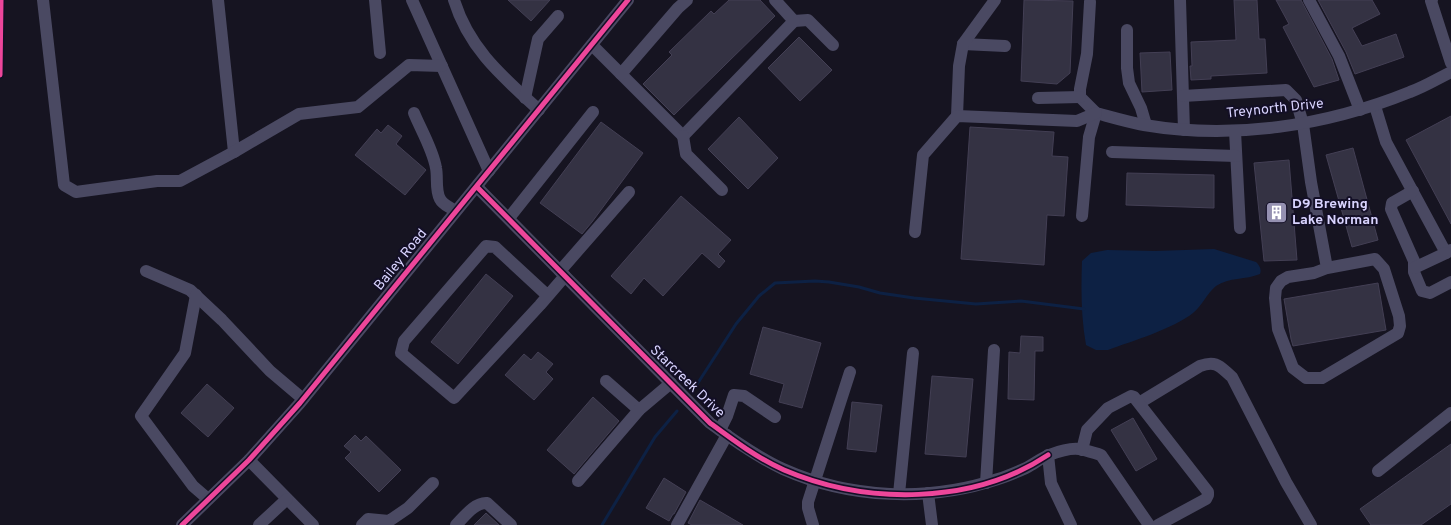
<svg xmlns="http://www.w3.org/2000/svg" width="1451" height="525" viewBox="0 0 1451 525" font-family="Overpass,sans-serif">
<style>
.water{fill:#0d2144}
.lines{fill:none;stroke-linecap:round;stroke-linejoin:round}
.stream{stroke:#0d2144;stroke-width:3}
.building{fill:#343243;stroke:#433f54}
.minor{stroke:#4a4962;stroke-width:12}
.cycleway-casing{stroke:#130f26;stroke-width:8}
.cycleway{stroke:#ed469a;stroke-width:5}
.labels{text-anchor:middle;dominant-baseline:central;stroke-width:4;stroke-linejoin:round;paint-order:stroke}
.street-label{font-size:14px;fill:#d9d4ff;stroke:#130f26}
.poi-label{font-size:14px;font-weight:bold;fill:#d9d4ff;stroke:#130f26;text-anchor:start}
</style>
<rect width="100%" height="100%" fill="#161421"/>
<!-- water -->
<path class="water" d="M1214 249 1256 262C1259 265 1262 269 1260 274 1246 280 1229 277 1216 286 1207 293 1202 306 1193 313 1173 329 1132 341 1108 350H1096L1086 345C1081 317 1081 289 1082 261L1091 253 1107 250 1155 251Z"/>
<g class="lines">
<!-- stream -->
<g class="stream">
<polyline points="694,389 736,324 759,296 775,283 815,281 829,282 859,287 880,293 914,298 976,304 1021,301 1084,309"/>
<polyline points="602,525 655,437 677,411"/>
</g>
</g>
<!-- building -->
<g class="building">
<polygon points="508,0 550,0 531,21"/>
<polygon points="729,0 760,0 775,16 674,115 643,84 672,55 669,52 711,11 714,14"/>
<polygon points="1024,0 1073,1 1070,73 1057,84 1021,81"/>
<polygon points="1234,0 1257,0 1259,39 1265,39 1267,73 1211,76 1211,79 1191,80 1190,66 1192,66 1191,42 1236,40"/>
<polygon points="1276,0 1301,0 1332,59 1339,80 1314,87 1283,27 1289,24"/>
<polygon points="1318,0 1372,0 1380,14 1352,28 1362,46 1396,34 1404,57 1355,74 1346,52"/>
<polygon points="799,37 832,70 800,101 768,68"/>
<polygon points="1170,52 1172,90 1142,92 1140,53"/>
<polygon points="1451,116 1451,224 1406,140"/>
<polygon points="739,117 778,158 748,189 708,149"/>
<polygon points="601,122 643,153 592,222 582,234 540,203"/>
<polygon points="388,125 402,136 396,144 426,170 405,195 355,155 377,129 381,133"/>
<polygon points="970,127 1054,132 1052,156 1068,157 1064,216 1047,215 1044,265 961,259"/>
<polygon points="1353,148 1378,240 1352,247 1326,155"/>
<polygon points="1289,160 1297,260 1264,261 1254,163"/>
<polygon points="1127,173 1214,175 1214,208 1126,205"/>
<polygon points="681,196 731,240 718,254 725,261 719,268 702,253 663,296 644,278 631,294 611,276"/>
<polygon points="486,274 513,296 458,364 431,342"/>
<polygon points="1378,283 1386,330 1293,346 1291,339 1284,299"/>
<polygon points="763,327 821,343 802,408 779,402 784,384 750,374"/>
<polygon points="1021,336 1043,337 1043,351 1035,351 1034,400 1008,399 1009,352 1020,353"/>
<polygon points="538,352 553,364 546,372 553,379 534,400 505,375 524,354 531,360"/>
<polygon points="932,376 973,379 966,457 925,454"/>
<polygon points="207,384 234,408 208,437 181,413"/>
<polygon points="593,397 619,421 574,474 547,450"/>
<polygon points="852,402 882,405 876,452 847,449"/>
<polygon points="1133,418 1157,459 1136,471 1111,430"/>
<polygon points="355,435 361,441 366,436 401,470 379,492 345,458 351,452 344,446"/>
<polygon points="1451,444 1451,504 1421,525 1371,525 1360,509"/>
<polygon points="664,478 686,492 674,514 673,514 669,521 646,508"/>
<polygon points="700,500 743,525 692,525 688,523"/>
<polygon points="486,513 499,525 474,525"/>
</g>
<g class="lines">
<!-- minor -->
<g class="minor">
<polyline points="43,0 64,185 76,192 157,181 180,181 234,152 218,0"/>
<polyline points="375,0 380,53"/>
<polyline points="412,0 489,171"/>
<path d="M454 0C469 49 503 77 539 110"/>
<polyline points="1180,0 1184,130"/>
<polyline points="1309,0 1339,56 1360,110"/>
<polyline points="1432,0 1431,1 1451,63"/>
<polyline points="1090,2 1087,54 1080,89 1080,97 1096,113"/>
<polyline points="794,21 808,20 833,45"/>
<polyline points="1127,30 1127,68 1129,83 1141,108 1146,125"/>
<polyline points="963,44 1005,46"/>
<polyline points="592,45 683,136 794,21 775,0"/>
<polyline points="621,74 678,8 687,0"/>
<polyline points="1183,96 1286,90 1296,100 1303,124 1311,182 1327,268 1314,273 1288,277 1281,281 1276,288 1275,298 1278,329 1293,368 1306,378 1322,378 1398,333 1400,326 1399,316 1384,269 1375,259 1327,268"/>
<polyline points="525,98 538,39 558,16"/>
<polyline points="1038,98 1080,97"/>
<polyline points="1375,106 1386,142 1446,253 1451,250"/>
<path d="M414 113C421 130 433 150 436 168 438 177 435 190 440 199 443 205 450 207 455 211"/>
<path d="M1096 113C1111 117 1128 122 1144 125 1233 140 1326 126 1410 92 1424 87 1437 79 1451 72"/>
<polyline points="957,116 959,66 963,44 995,0"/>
<polyline points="1235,131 1240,228"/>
<polyline points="683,136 686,154 722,190"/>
<polyline points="234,152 299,114 358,107 409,65 442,66"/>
<polyline points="1112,152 1236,156"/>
<path d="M477 187 710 423C733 440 757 457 783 469 850 499 929 502 998 479 1008 476 1017 472 1026 468 1034 464 1041 458 1049 455 1057 452 1071 448 1079 449 1086 450 1094 453 1101 455L1149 525"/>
<polyline points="1413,191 1392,203 1391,209 1414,261 1414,272 1422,291 1430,293 1451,282"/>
<polyline points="1082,216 1089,137 1096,113"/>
<polyline points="509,218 593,112"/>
<polyline points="915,232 923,155 957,116 1077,121 1096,113"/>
<polyline points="1414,268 1446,253"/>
<polyline points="146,271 190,290 222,320 270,371 303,399"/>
<polyline points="560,271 629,192"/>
<polyline points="196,295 185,353 141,416 193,486 208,499"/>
<polyline points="548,296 495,247 486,246 404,341 401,353 454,398 540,305 565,276"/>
<polyline points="606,381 639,410"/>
<path d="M1139 403 1200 366C1217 360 1220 367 1232 377L1286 482 1311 525"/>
<polyline points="720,430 727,416 734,395 744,396 775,417"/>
<polyline points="1082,450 1087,430 1108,408 1131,396 1134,397 1208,492 1208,495 1206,499 1158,525"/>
<polyline points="1048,455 1051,483 1071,525"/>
<polyline points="249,460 313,525"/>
<polyline points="1378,471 1451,413"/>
<polyline points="578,481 639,410 671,383"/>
<polyline points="986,483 994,350"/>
<polyline points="928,493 932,525"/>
<polyline points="899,494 913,353"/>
<polyline points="182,525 249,460 300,403 628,0"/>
<polyline points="259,525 287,499"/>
<polyline points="362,525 368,519 389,521 408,508 433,483"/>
<path d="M456 525C464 517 475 502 487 503L511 525"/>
<polyline points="677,525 727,435"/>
<polyline points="813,525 808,508 808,502 850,372"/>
</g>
<defs>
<g id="cycleway">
<polyline points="0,75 1,0"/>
<path d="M477 187 710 423C733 440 757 458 784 470 866 505 973 505 1048 455"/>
<polyline points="182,525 249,460 300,403 628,0"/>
</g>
</defs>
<!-- cycleway casing -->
<use href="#cycleway" class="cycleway-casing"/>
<!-- cycleway -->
<use href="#cycleway" class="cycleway"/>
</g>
<!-- icons -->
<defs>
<symbol id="building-square" viewBox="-11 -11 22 22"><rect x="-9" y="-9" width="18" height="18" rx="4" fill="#9591b1" stroke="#130f26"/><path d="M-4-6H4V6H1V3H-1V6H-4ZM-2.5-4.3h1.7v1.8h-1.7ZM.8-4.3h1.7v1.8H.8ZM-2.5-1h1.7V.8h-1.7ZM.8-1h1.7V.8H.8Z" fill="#fff"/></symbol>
</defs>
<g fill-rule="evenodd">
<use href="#building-square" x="1264" y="200" width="25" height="25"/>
</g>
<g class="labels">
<!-- street labels -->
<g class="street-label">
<text transform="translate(1275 109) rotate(-6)">Treynorth Drive</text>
<text transform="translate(401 260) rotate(-51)">Bailey Road</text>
<text transform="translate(687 382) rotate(44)">Starcreek Drive</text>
</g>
<!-- poi labels -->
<g class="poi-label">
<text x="1292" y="204">D9 Brewing<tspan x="1292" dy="16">Lake Norman</tspan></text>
</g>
</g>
</svg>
